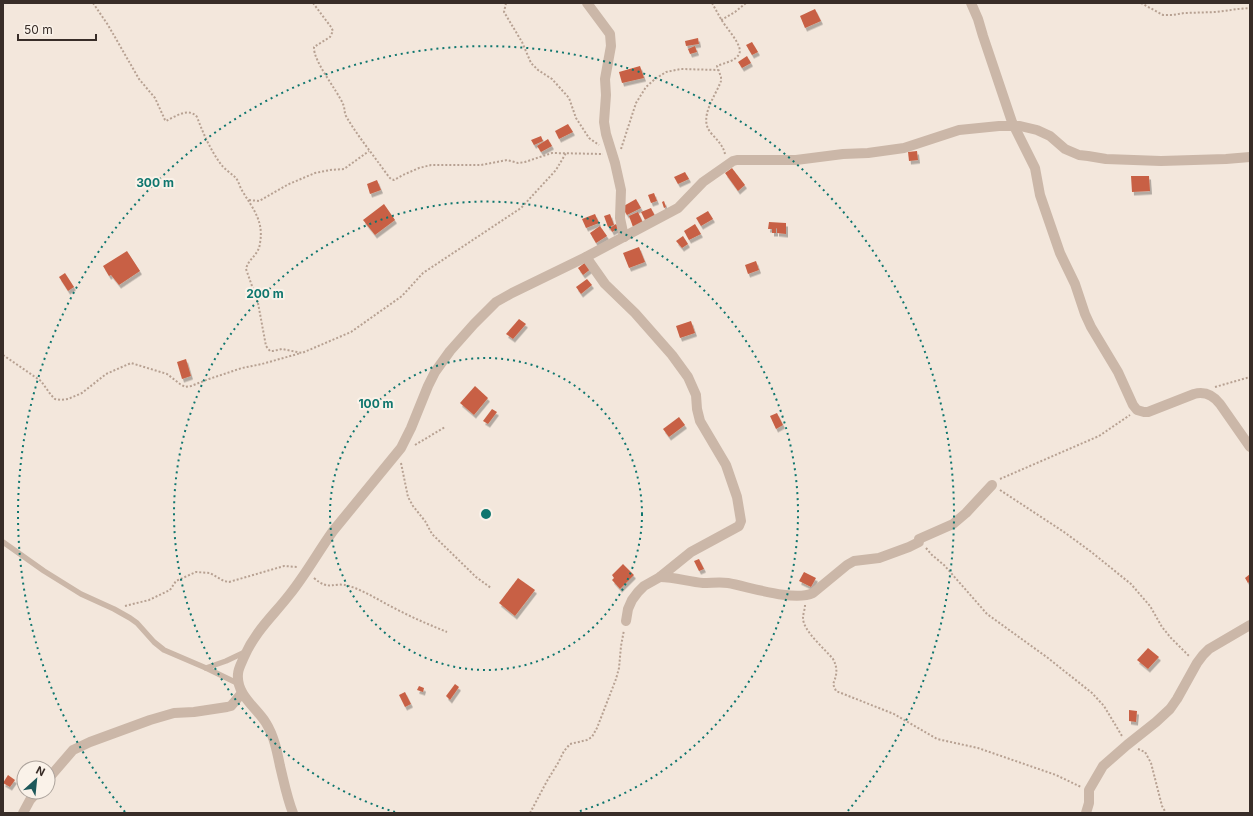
<svg xmlns="http://www.w3.org/2000/svg" width="1253" height="816" viewBox="0 0 1253 816" font-family="Inter,sans-serif">
<style>
.building{fill:#c86144;filter:url(#shadow)}
.lines{fill:none;stroke-linecap:round;stroke-linejoin:round}
.path{stroke:#b7a192;stroke-width:2;stroke-dasharray:2 2;stroke-linecap:butt}
.service{stroke:#cbb7a8;stroke-width:5.5}
.minor{stroke:#cbb7a8;stroke-width:10}
.ring{fill:none;stroke:#0f766e;stroke-width:2;stroke-dasharray:2 4}
.centre{fill:#0f766e;stroke:#faf2e9;stroke-width:2}
.ring-label{font-size:12px;text-anchor:middle;font-weight:bold;fill:#0f766e;stroke:#faf2e9;stroke-width:4;stroke-linejoin:round;paint-order:stroke}
</style>
<defs>
<filter id="shadow"><feDropShadow dx="2" dy="3.5" stdDeviation="0" flood-color="#0004"/></filter>
</defs>
<rect width="100%" height="100%" fill="#f3e7dc"/>
<!-- building -->
<g class="building">
<polygon points="815,9 821,21 805,28 800,16"/>
<polygon points="698,38 699,44 686,46 685,41"/>
<polygon points="752,42 758,52 752,55 746,45"/>
<polygon points="695,46 697,52 690,54 688,49"/>
<polygon points="747,56 751,63 742,68 738,62"/>
<polygon points="640,66 644,78 622,83 619,72"/>
<polygon points="568,124 573,132 559,139 555,131"/>
<polygon points="541,136 543,141 534,145 531,140"/>
<polygon points="548,139 552,146 541,152 537,146"/>
<polygon points="917,151 918,160 909,161 908,152"/>
<polygon points="732,168 745,185 738,191 725,173"/>
<polygon points="685,172 689,179 678,184 674,177"/>
<polygon points="1131,176 1149,176 1150,191 1132,192"/>
<polygon points="377,180 381,190 370,194 367,184"/>
<polygon points="654,193 657,201 651,203 648,195"/>
<polygon points="636,199 641,208 627,215 622,207"/>
<polygon points="664,201 666,207 664,208 662,202"/>
<polygon points="384,204 395,220 375,235 363,220"/>
<polygon points="651,208 655,216 645,220 641,212"/>
<polygon points="708,211 713,219 701,226 696,218"/>
<polygon points="638,212 643,223 633,227 629,216"/>
<polygon points="595,214 599,223 586,228 582,219"/>
<polygon points="610,214 614,225 608,227 604,216"/>
<polygon points="769,222 786,223 786,234 777,233 777,229 776,228 776,233 772,233 772,229 768,229"/>
<polygon points="616,224 619,228 612,232 610,228"/>
<polygon points="695,224 701,234 689,240 684,231"/>
<polygon points="600,226 607,236 596,243 590,233"/>
<polygon points="683,236 688,244 682,248 676,241"/>
<polygon points="639,247 645,262 629,268 623,253"/>
<polygon points="127,251 140,271 119,285 111,275 109,276 103,266"/>
<polygon points="587,261 592,268 583,275 578,268"/>
<polygon points="756,261 759,270 748,274 745,265"/>
<polygon points="65,273 74,287 68,291 59,277"/>
<polygon points="587,279 592,285 581,294 576,287"/>
<polygon points="519,319 526,324 513,339 506,334"/>
<polygon points="691,321 695,333 680,338 676,326"/>
<polygon points="186,359 191,376 182,379 177,362"/>
<polygon points="475,386 488,398 474,415 460,403"/>
<polygon points="492,409 497,412 488,424 483,421"/>
<polygon points="777,413 783,425 776,429 770,416"/>
<polygon points="679,417 685,425 669,437 663,429"/>
<polygon points="699,559 704,569 699,571 694,561"/>
<polygon points="623,564 634,575 620,589 612,580 614,578 612,575"/>
<polygon points="804,572 816,578 811,587 799,581"/>
<polygon points="1250,574 1250,581 1248,583 1245,578"/>
<polygon points="518,578 535,590 515,616 499,603"/>
<polygon points="1148,648 1159,657 1148,669 1137,660"/>
<polygon points="455,684 459,687 450,700 446,696"/>
<polygon points="419,686 424,688 423,692 417,690"/>
<polygon points="405,692 411,704 405,707 399,695"/>
<polygon points="1129,710 1137,711 1136,722 1129,721"/>
<polygon points="8,775 15,780 10,787 3,783"/>
</g>
<g class="lines">
<!-- path -->
<g class="path">
<path d="M93 3 108 25 139 79 155 98 165 120 166 121C176 116 189 107 197 117 203 133 210 149 220 163 224 169 231 173 236 178 239 182 240 188 243 192 253 209 264 221 260 243 259 255 248 259 246 269L258 303 266 346 270 351H273L282 349 302 353 351 332 402 296 423 273 521 208 556 170 566 153"/>
<path d="M313 3 331 27 333 31 330 37 314 47C313 61 337 90 343 104 345 108 344 112 346 116 355 132 367 147 378 162 382 167 386 174 391 179L394 180 403 175 419 168 431 165H481L507 160 518 163 525 162 552 153 603 154"/>
<polyline points="506,3 504,12 522,42 531,63 538,70 552,79 569,98 576,118 589,138 599,145"/>
<path d="M712 3C715 8 718 14 721 19 725 27 744 46 739 54 736 61 724 63 717 66L721 77V81C715 97 698 118 711 133 717 140 723 145 725 154"/>
<polyline points="1141,3 1163,15 1173,15 1184,13 1216,12 1238,9 1250,8"/>
<polyline points="721,20 735,12 746,3"/>
<polyline points="621,149 636,103 646,87 655,79 666,72 681,69 718,70"/>
<polyline points="249,200 259,201 289,184 315,173 330,170 344,169 369,151"/>
<polyline points="3,355 41,381 51,395 55,399 61,400 68,399 82,393 106,374 131,363 167,374 180,384 185,387 191,386 209,379 242,368 262,364 301,353"/>
<polyline points="1215,387 1250,377"/>
<polyline points="415,445 445,427"/>
<polyline points="401,463 408,497 413,506 425,521 432,534 476,577 491,588"/>
<polyline points="1000,479 1099,436 1130,415"/>
<polyline points="1000,490 1064,532 1090,551 1131,584 1150,606 1162,627 1171,638 1190,657"/>
<polyline points="926,548 932,555 944,565 987,614 1048,658 1092,693 1104,706 1122,736"/>
<path d="M314 578C330 592 333 581 349 586 365 591 380 601 396 609 413 618 430 625 447 632"/>
<path d="M805 605C805 609 803 614 803 618 803 631 825 649 833 659 838 668 837 675 833 684L836 691 894 714 937 739 978 748 1056 775 1081 787"/>
<polyline points="125,606 149,600 170,590 176,581 196,572 210,573 224,581 229,582 284,566 297,567"/>
<polyline points="1138,749 1145,752 1151,763 1162,806 1166,813"/>
<polyline points="530,813 547,781 558,763 564,751 570,744 587,740 592,737 597,728 616,679 619,668 621,646 624,630"/>
</g>
<!-- service -->
<g class="service">
<polyline points="3,542 44,571 81,594 114,609 130,618 137,623 154,642 164,650 206,668 239,684"/>
<polyline points="206,668 226,661 245,652"/>
</g>
<!-- minor -->
<g class="minor">
<polyline points="587,3 610,34 611,46 605,79 606,95 604,122 606,134 615,163 621,190 620,218 624,237"/>
<path d="M971 3 978 19 983 36 1012 122 1035 168 1040 195 1060 253 1075 284 1085 314 1091 327 1118 372 1133 405 1137 410 1144 412H1148L1194 394C1205 391 1213 395 1220 404L1250 447"/>
<polyline points="586,257 605,284 635,313 672,355 688,377 696,395 697,409 700,421 726,465 737,497 741,521 739,526 691,552 660,577 644,586 638,592 632,600 628,609 626,621"/>
<path d="M660 577C675 577 689 582 703 583 712 583 720 582 728 583 750 587 794 602 813 593L847 565 854 561 879 558 909 547 919 542V539L953 524 966 513 992 485"/>
<polyline points="48,779 73,750 90,742 150,720 174,713 194,712 227,707 231,706 242,693"/>
<polyline points="23,813 30,800 37,792"/>
<path d="M293 813C287 798 284 782 280 766 277 751 274 736 266 723 257 708 236 695 238 674 238 669 242 662 244 657 256 630 273 616 290 594 306 574 318 552 333 531L401 448 411 428 428 386 435 372 450 351 474 324 496 302 512 293 586 257 678 208 703 182 733 161 737 160H796L843 154 868 153 904 148 959 130 999 126H1020L1037 130 1050 136 1065 149 1079 155 1088 156 1106 159 1161 161 1226 159 1250 157"/>
<polyline points="1086,813 1089,803 1089,790 1103,766 1127,745 1156,722 1170,709 1177,699 1197,663 1203,655 1209,649 1250,625"/>
</g>
</g>
<!-- distance rings -->
<g class="ring">
<circle cx="486" cy="514" r="156"/>
<path d="M395 812A312 312 0 1 1 577 812"/>
<path d="M125 812A468 468 0 1 1 847 812"/>
</g>
<circle cx="486" cy="514" r="6" class="centre"/>
<g class="ring-label">
<text x="155" y="187">300 m</text>
<text x="265" y="298">200 m</text>
<text x="376" y="408">100 m</text>
</g>
<!-- border -->
<rect width="1253" height="816" fill="none" stroke="#382d28" stroke-width="8"/>
<!-- north arrow -->
<g transform="translate(36 780) rotate(27)"><circle r="19" fill="#faf2e9" stroke="#aca39c"/>
<path d="M0-3L7 15L0 10L-7 15Z" fill="#1d585a"/>
<text y="-6" font-size="11" font-weight="bold" text-anchor="middle" fill="#382d28">N</text>
</g>
<!-- scale -->
<path d="M18 34v6h78v-6" fill="none" stroke="#382d28" stroke-width="2"/>
<text x="24" y="34" font-size="12" fill="#382d28" stroke="#faf2e9" stroke-width="3" paint-order="stroke">50 m</text>
</svg>
